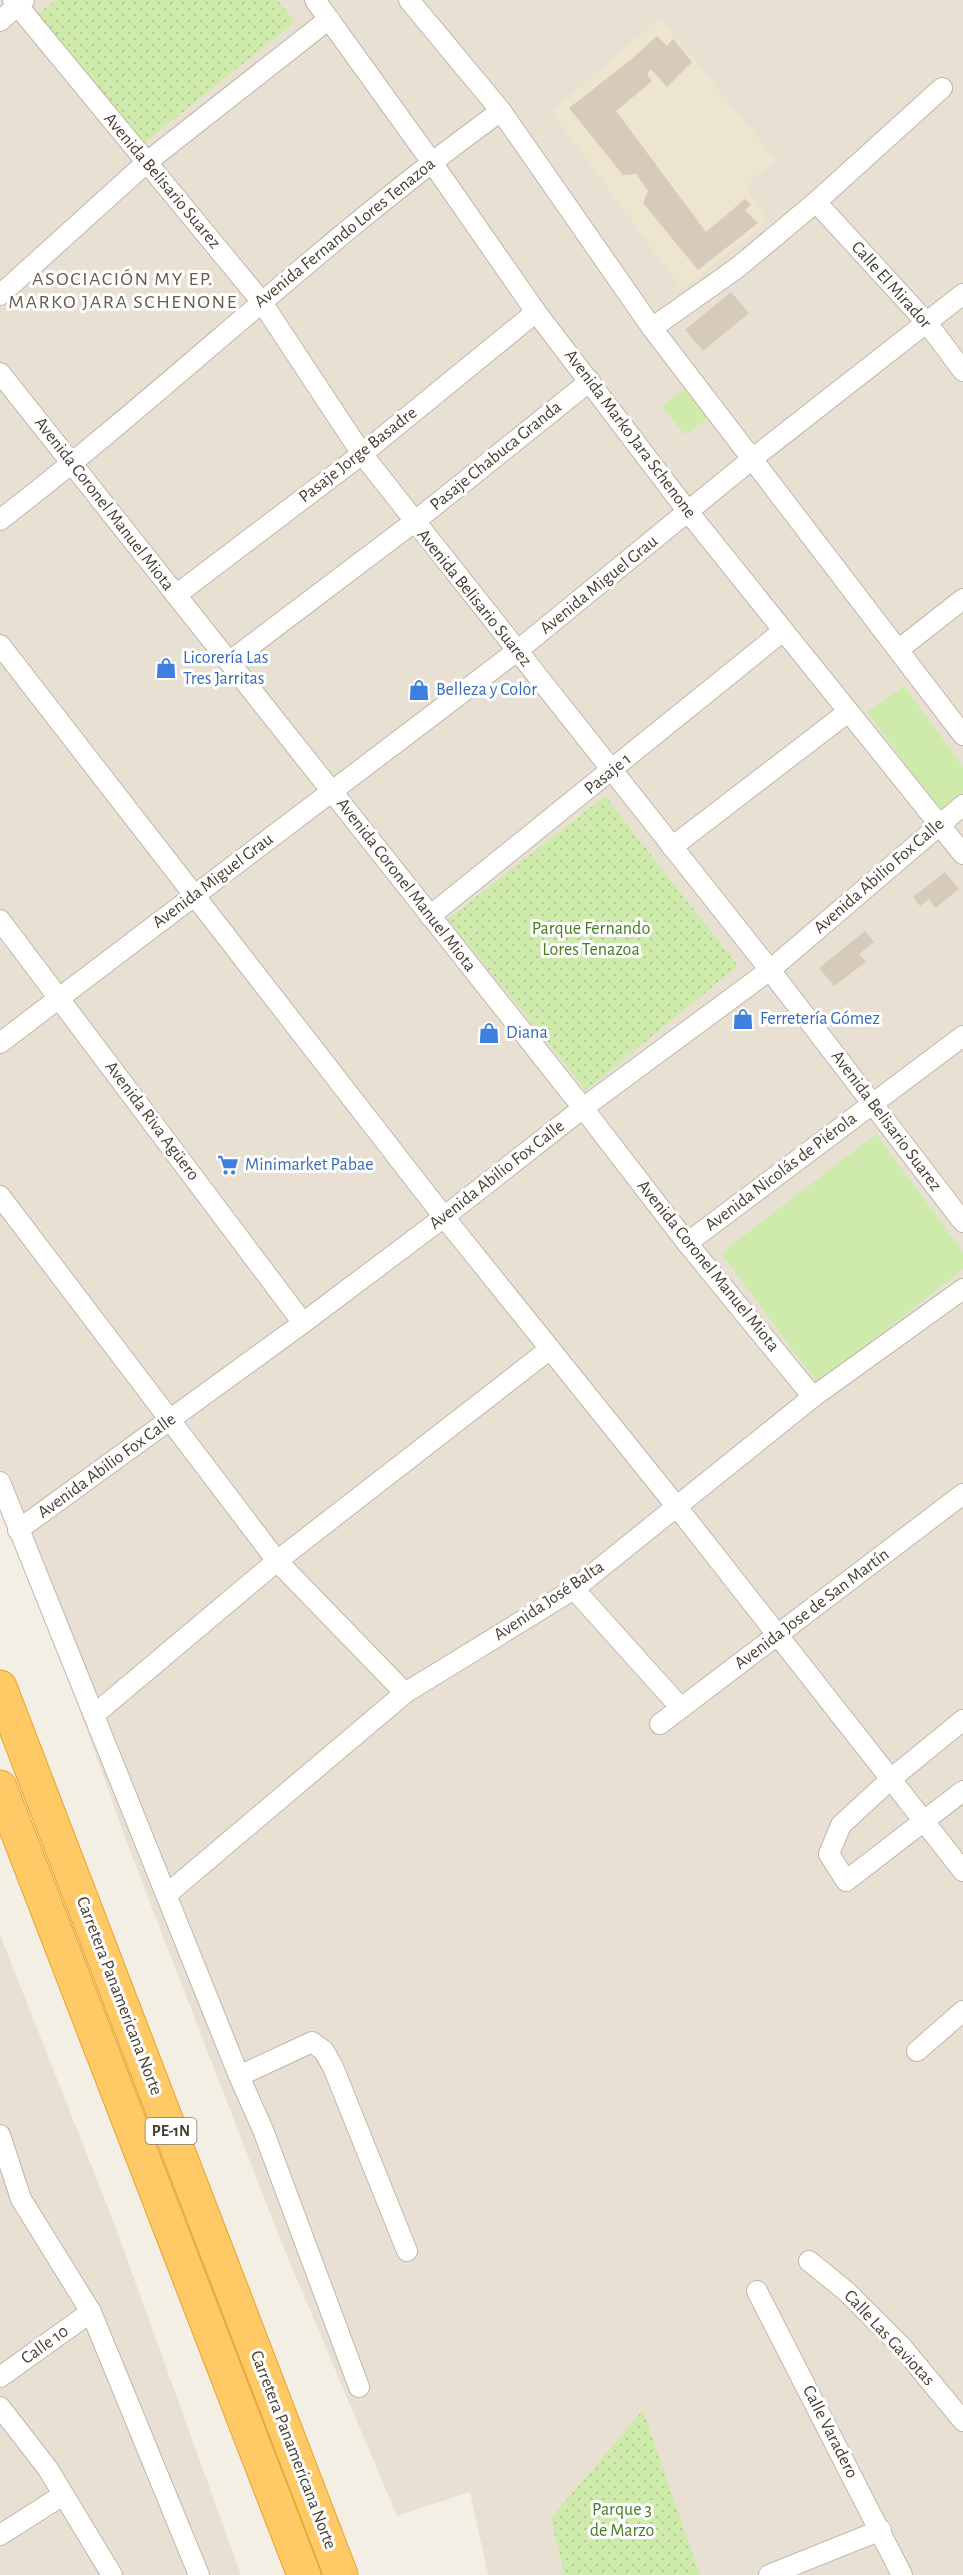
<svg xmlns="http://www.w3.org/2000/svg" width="963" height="2575" viewBox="0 0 963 2575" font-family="'Alegreya Sans',sans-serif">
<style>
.residential{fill:#e8e1d3}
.education{fill:#eee5ce}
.grass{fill:url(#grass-dots)}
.garden{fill:#cfebab}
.building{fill:#d6cbba}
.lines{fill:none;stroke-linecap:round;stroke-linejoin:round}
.street-casing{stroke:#c0b7a7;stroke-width:22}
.highway-casing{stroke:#e9a02a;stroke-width:35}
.street{stroke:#fff;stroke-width:20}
.highway{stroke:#ffca65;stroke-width:33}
.labels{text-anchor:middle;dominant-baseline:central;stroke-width:6;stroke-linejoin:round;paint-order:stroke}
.shield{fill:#fff;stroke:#7e7971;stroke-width:1.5}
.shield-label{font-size:16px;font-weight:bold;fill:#473f34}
.street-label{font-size:18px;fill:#473f34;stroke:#fff}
.shop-label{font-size:18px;fill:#366cbe;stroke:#fff;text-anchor:start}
.park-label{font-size:18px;fill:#467d23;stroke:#fff}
.neighbourhood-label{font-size:20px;letter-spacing:1.5px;fill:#6a5d4b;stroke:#fff}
</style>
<defs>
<pattern id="grass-dots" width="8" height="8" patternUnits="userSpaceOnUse" patternTransform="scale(1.5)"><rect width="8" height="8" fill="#cfebab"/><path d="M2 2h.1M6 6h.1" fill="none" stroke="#b3cb94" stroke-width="1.8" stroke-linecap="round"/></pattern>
</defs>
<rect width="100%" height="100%" fill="#f4efe5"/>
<!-- residential -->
<g class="residential">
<polygon points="0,0 963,0 963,2575 488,2575 470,2492 397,2516 280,2239 130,1851 55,1641 0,1507"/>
<polygon points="0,1935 113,2220 241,2575 0,2575"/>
</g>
<!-- education -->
<polygon class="education" points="660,18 776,160 745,186 768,221 682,289 551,112"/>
<!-- grass -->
<g class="grass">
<polygon points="55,0 277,0 295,22 143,144 37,15"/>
<polygon points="605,796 738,966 586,1090 448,919"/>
<polygon points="643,2410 700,2575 564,2575 551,2518"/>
</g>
<!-- garden -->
<g class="garden">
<polygon points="685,388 708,418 685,435 662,406"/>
<polygon points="904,686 963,767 963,800 943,815 867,712"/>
<polygon points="876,1134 963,1252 963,1269 818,1384 721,1253"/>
</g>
<!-- building -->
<g class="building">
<polygon points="657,36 667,46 673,39 692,62 667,87 651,69 647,74 652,81 616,111 706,232 745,199 751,205 745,210 758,223 698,270 643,203 648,191 636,174 623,175 569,108 633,58"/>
<polygon points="731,292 749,313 703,351 685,330"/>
<polygon points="945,872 959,889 935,908 929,899 920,906 913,897"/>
<polygon points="865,931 874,942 859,954 866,962 834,986 819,968"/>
</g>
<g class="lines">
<defs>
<g id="street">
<polyline points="13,0 261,301 362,454 770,970 963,1222"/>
<polyline points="315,0 431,161 536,312 689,513 963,854"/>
<polyline points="409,0 501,111 652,328 963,735"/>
<polyline points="0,21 24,0"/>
<polyline points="816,202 927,323 963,371"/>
<polyline points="0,295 147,162 329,19"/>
<polyline points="652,328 737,268 816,202 942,88"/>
<polyline points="0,373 583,1108 687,1243 813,1397"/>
<path d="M0 520C171 388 326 237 501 111"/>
<polyline points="176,595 362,454 536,312"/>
<polyline points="0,645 444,1217 677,1507 963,1871"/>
<polyline points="898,650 963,599"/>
<polyline points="229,662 414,522 590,381"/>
<polyline points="672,847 848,712"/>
<polyline points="430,916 783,631"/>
<polyline points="0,920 303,1323"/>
<polyline points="0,1043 517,651 752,459 963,294"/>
<polyline points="0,1196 277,1561 405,1693"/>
<polyline points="687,1243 963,1036"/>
<polyline points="0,1482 239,2076 263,2130 359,2387"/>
<polyline points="18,1530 303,1323 444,1217 583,1108 770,970 963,805"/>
<polyline points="574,1589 681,1708"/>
<polyline points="95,1714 277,1561 550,1349"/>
<polyline points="963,1720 892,1778 841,1825 829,1854 846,1881 963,1791"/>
<polyline points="660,1724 963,1494"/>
<polyline points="166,1895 405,1693 574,1589 813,1397 963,1289"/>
<polyline points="917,2051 963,2011"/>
<polyline points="239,2076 312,2042 324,2051 333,2067 407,2251"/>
<polyline points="0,2135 21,2199 91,2312 199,2575"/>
<polyline points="809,2261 847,2292 902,2347 963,2421"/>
<polyline points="757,2291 902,2575"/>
<polyline points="0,2377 91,2312"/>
<polyline points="0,2407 48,2469 112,2575"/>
<polyline points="0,2535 63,2495"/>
<polyline points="769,2575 881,2530"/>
</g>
<g id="highway">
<polyline points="0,1687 341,2575"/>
<polyline points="0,1787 304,2575"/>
</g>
</defs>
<!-- street casing -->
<use href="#street" class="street-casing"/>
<!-- highway casing -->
<use href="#highway" class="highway-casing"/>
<!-- street -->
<use href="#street" class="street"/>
<!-- highway -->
<use href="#highway" class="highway"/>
</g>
<!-- icons -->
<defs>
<symbol id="shop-bare" viewBox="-9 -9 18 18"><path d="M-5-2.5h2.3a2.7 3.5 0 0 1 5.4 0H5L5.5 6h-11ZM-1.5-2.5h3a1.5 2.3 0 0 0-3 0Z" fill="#3f7fe0" stroke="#fff" stroke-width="2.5" paint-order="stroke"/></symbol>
<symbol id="supermarket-bare" viewBox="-9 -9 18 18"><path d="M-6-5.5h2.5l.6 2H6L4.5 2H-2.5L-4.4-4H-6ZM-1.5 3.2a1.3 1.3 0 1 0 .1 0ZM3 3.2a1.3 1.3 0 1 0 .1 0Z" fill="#3f7fe0" stroke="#fff" stroke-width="2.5" paint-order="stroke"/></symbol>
</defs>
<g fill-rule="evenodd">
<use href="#shop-bare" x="151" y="653" width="30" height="30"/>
<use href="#shop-bare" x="404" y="675" width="30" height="30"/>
<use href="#shop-bare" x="728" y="1004" width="30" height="30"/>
<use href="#shop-bare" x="474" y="1018" width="30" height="30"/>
<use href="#supermarket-bare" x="213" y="1150" width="30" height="30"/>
</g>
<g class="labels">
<!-- shield labels -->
<rect class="shield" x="145.5" y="2118" width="51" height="26" rx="4.5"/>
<g class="shield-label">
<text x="171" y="2131">PE-1N</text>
</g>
<!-- street labels -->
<g class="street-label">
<text transform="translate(162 181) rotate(50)">Avenida Belisario Suarez</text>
<text transform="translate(345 233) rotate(-39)">Avenida Fernando Lores Tenazoa</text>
<text transform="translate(891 285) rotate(48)">Calle El Mirador</text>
<text transform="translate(630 434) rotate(53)">Avenida Marko Jara Schenone</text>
<text transform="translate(358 455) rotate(-38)">Pasaje Jorge Basadre</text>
<text transform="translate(496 456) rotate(-39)">Pasaje Chabuca Granda</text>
<text transform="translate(104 504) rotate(52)">Avenida Coronel Manuel Miota</text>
<text transform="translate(599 585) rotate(-39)">Avenida Miguel Grau</text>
<text transform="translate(474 598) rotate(51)">Avenida Belisario Suarez</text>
<text transform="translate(608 774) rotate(-39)">Pasaje 1</text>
<text transform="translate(879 876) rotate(-41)">Avenida Abilio Fox Calle</text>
<text transform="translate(213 881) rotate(-37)">Avenida Miguel Grau</text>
<text transform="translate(406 885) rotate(52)">Avenida Coronel Manuel Miota</text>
<text transform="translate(152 1121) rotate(53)">Avenida Riva Agüero</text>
<text transform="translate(886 1121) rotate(53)">Avenida Belisario Suarez</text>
<text transform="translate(781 1172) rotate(-37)">Avenida Nicolás de Piérola</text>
<text transform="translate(497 1175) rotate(-38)">Avenida Abilio Fox Calle</text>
<text transform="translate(708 1266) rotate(51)">Avenida Coronel Manuel Miota</text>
<text transform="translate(107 1466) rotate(-36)">Avenida Abilio Fox Calle</text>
<text transform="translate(549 1601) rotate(-34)">Avenida José Balta</text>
<text transform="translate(812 1609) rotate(-37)">Avenida Jose de San Martín</text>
<text transform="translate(119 1996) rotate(69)">Carretera Panamericana Norte</text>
<text transform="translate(889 2338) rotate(47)">Calle Las Gaviotas</text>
<text transform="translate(45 2345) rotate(-36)">Calle 10</text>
<text transform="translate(830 2432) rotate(63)">Calle Varadero</text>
<text transform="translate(293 2450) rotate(69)">Carretera Panamericana Norte</text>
</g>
<!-- shop labels -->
<g class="shop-label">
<text x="183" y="658">Licorería Las<tspan x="183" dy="21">Tres Jarritas</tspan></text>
<text x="436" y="690">Belleza y Color</text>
<text x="760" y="1019">Ferretería Gómez</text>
<text x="506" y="1033">Diana</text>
<text x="245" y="1165">Minimarket Pabae</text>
</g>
<!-- park labels -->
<g class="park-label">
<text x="591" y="929">Parque Fernando<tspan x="591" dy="21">Lores Tenazoa</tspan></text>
<text x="622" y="2510">Parque 3<tspan x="622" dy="21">de Marzo</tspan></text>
</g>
<!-- neighbourhood labels -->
<g class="neighbourhood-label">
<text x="123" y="279">ASOCIACIÓN MY EP.<tspan x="123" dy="23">MARKO JARA SCHENONE</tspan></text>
</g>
</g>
</svg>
